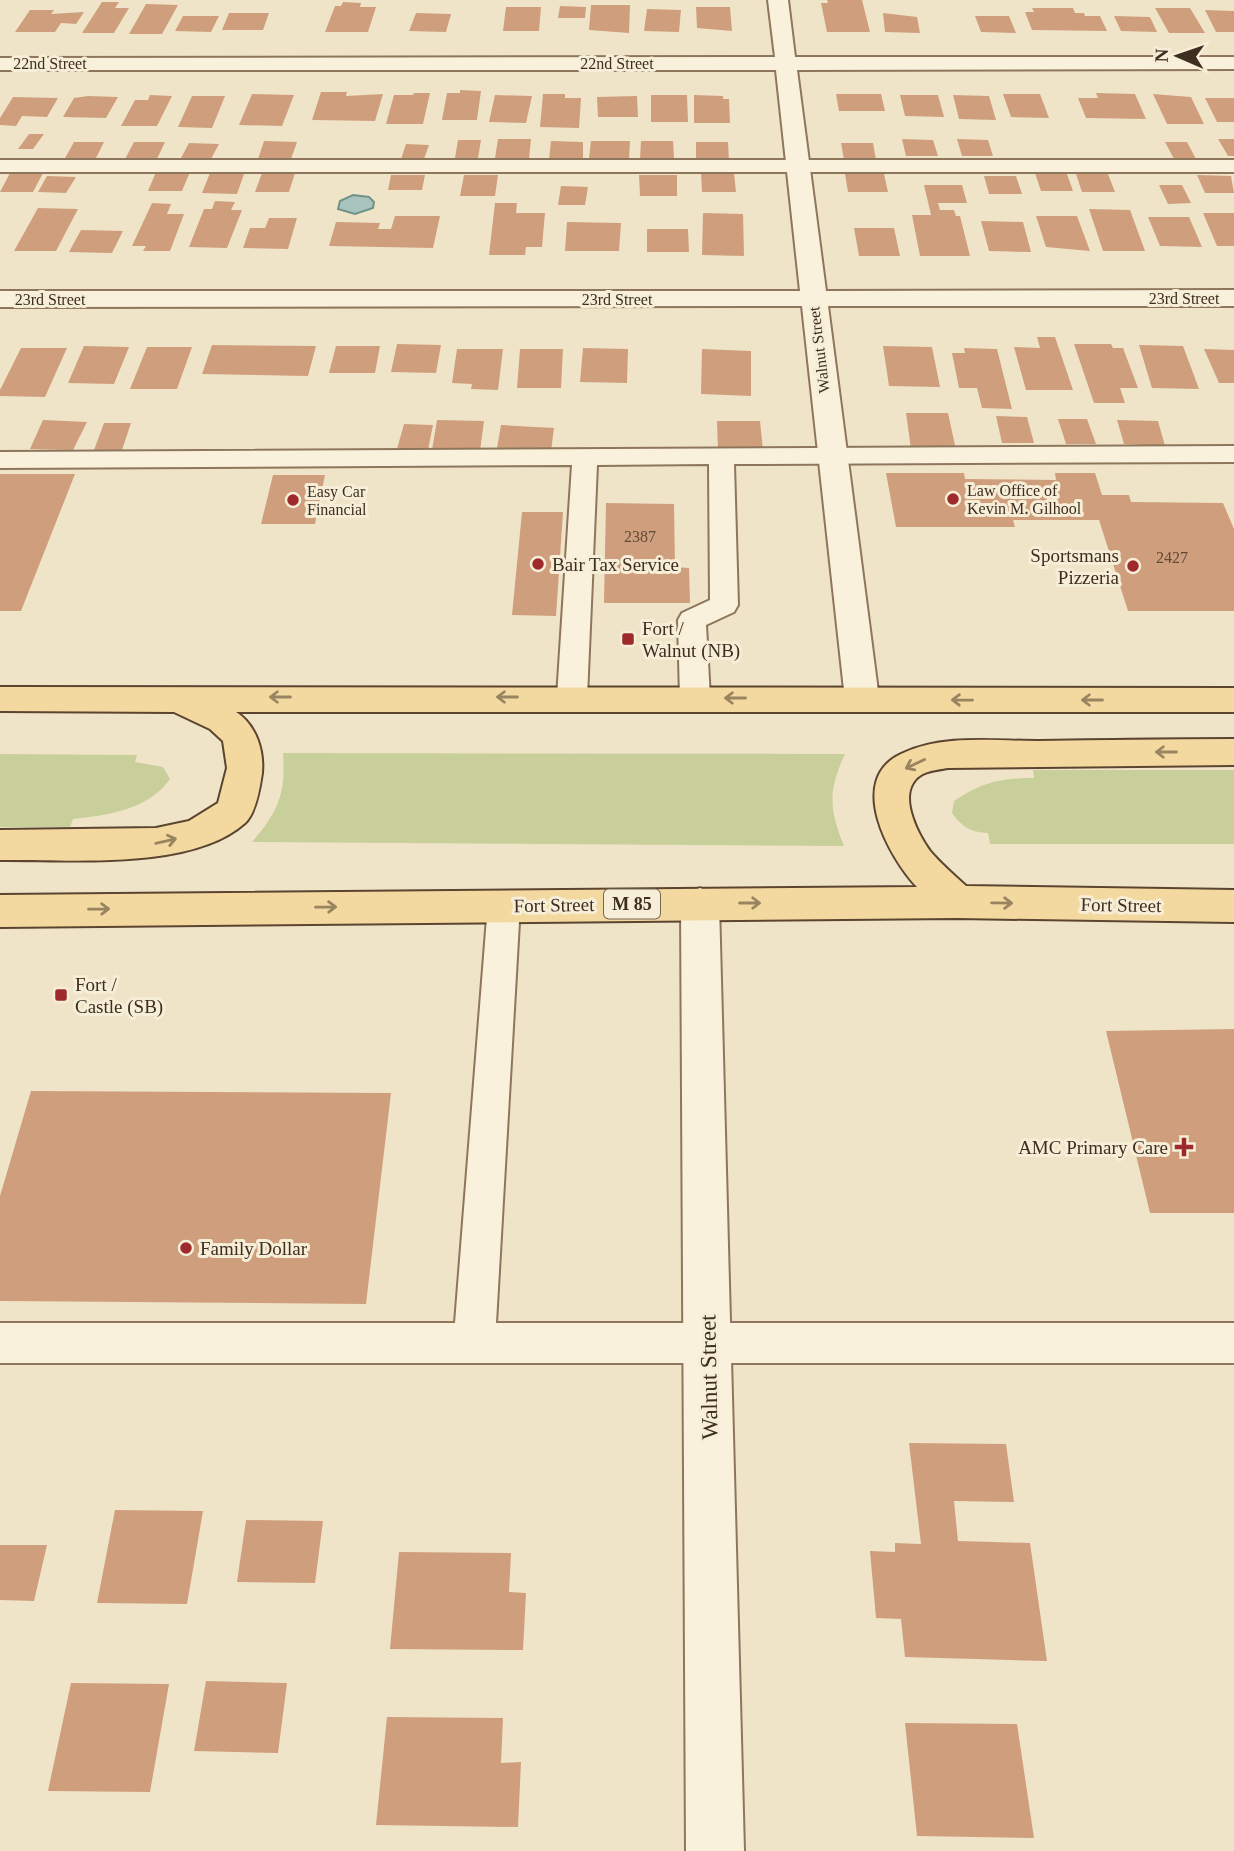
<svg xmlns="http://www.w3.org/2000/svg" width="1234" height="1851" viewBox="0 0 1234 1851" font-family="Georgia,serif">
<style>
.green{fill:#c9cf9b}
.water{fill:#a9c4bc;stroke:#6f938a;stroke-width:2}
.building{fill:#cf9f7d}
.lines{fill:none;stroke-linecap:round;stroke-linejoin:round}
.service-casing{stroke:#8d765c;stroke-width:4}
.minor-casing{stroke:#8d765c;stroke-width:4}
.primary-casing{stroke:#5b4430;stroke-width:4}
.service{fill:#faf1dc;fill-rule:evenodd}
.minor{fill:#faf1dc;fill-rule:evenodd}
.primary{fill:#f3d9a0;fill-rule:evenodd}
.oneway{stroke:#988460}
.poi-dot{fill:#9e2a2b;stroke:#f7eed8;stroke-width:2.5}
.labels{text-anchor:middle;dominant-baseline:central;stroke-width:6;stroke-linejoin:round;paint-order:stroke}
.far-street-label{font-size:16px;fill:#3d2e20;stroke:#f7eed8}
.far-poi-label{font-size:16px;fill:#3d2e20;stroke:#f7eed8;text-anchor:start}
.number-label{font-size:16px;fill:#624a37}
.shield{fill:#f7eed8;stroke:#756857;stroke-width:2}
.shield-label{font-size:18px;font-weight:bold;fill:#3d2e20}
.poi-label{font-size:19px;fill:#3d2e20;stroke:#f7eed8;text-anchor:start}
.street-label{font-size:19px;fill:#3d2e20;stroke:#f7eed8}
.near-street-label{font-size:23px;fill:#3d2e20;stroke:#f7eed8}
</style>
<rect width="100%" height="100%" fill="#f0e4c8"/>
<!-- green -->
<g class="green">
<path d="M283 753 845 754C828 791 829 808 844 846L252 842C278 812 286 794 283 753Z"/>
<path d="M0 754 137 755 135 762 163 767 170 779C148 810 108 815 73 819L70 827H0Z"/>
<path d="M1033 770H1234V844H990L988 833C971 832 963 828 952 813L954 801C982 782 1000 778 1034 778Z"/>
</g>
<!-- water -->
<polygon class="water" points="353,195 369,197 374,202 373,208 355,214 338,209 340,201"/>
<!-- building -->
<g class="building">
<polygon points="827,0 862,0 870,32 827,32 821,3 828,3"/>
<polygon points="102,2 119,2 115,8 129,8 114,33 82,33"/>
<polygon points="343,2 361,3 360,7 376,7 368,32 325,32 335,6 341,6"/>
<polygon points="146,4 178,5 162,34 129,34"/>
<polygon points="591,5 630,5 629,33 589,30"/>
<polygon points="560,6 586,7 585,18 558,18"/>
<polygon points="506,7 541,7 539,31 503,31"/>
<polygon points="696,7 730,7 732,31 697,28"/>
<polygon points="1032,8 1073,8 1075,13 1084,13 1085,16 1100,16 1107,31 1032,30 1025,12 1034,12"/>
<polygon points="1155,8 1190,8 1205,33 1169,33"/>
<polygon points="647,9 681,10 679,32 644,31"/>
<polygon points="30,10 54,10 51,14 84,12 76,24 61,23 55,32 15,32"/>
<polygon points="1205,10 1234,11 1234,32 1216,32"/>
<polygon points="229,13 269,13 263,30 222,30"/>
<polygon points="416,13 451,14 446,32 409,31"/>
<polygon points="883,13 917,17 920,33 885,32"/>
<polygon points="183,16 219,16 211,32 175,31"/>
<polygon points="975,16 1009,16 1016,33 981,32"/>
<polygon points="1114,16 1150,17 1157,32 1121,31"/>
<polygon points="460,90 481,91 477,120 442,120 447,93 460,93"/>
<polygon points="321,92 347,92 346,96 383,94 375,121 312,120"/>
<polygon points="414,93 430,93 423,124 386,124 394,95 413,95"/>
<polygon points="1096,93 1135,94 1146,119 1086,118 1078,98 1098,98"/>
<polygon points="252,94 294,95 282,126 239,125"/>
<polygon points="543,94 565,94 565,98 581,98 579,128 540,127"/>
<polygon points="836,94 881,94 885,111 839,111"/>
<polygon points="1003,94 1040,94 1049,118 1011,117"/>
<polygon points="1153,94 1191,97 1204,124 1167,124"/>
<polygon points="150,95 172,96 157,126 121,126 135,100 148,100"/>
<polygon points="495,95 532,96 526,123 489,122"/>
<polygon points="651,95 687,95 688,122 651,122"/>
<polygon points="694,95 723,96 723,99 729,99 730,123 694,123"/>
<polygon points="900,95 938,95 944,117 905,116"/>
<polygon points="953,95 989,96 996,120 959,119"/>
<polygon points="88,96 118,97 106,118 63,117 74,98"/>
<polygon points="192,96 225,96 212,128 178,127"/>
<polygon points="637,96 638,117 598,117 597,97"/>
<polygon points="13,97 58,98 47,117 22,116 16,126 0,125 0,118"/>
<polygon points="1205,98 1234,98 1234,122 1217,122"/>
<polygon points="29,134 44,134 33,149 18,149"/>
<polygon points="498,139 531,139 529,159 495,158"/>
<polygon points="902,139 933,140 938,156 906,156"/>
<polygon points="957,139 988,140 993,156 962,156"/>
<polygon points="1218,139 1234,139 1234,156 1228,156"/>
<polygon points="458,140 481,140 478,158 455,158"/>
<polygon points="264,141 297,142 291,159 258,159"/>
<polygon points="551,141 583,142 583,160 549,160"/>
<polygon points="591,141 630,141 629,159 589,158"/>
<polygon points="641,141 673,141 674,158 640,158"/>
<polygon points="74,142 104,142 95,160 64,160"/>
<polygon points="134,142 165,142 156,161 124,161"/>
<polygon points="696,142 728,142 729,160 696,159"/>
<polygon points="1165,142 1187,142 1196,159 1174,159"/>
<polygon points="189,143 219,144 211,159 181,158"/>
<polygon points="841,143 873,143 876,160 844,160"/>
<polygon points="406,144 429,145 424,159 401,159"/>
<polygon points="156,172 190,172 182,191 148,191"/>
<polygon points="10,173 43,173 33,192 0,192"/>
<polygon points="210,173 244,174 237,194 202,193"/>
<polygon points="262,173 295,173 289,192 255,192"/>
<polygon points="701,173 734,173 736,192 702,192"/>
<polygon points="1035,173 1067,174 1073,191 1041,191"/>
<polygon points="845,174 884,174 888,192 848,192"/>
<polygon points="1076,174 1108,174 1115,192 1082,192"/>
<polygon points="391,175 425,175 422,190 388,190"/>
<polygon points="464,175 498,175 495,196 460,196"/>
<polygon points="639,175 677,175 677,196 640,196"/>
<polygon points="1197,175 1231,176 1234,193 1205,193"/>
<polygon points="47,176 76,177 66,193 38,192"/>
<polygon points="984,176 1016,176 1022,194 989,194"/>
<polygon points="924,185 962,185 967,203 938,203 940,210 954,210 956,216 960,216 970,256 920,256 912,215 931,215"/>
<polygon points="1159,185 1182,185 1191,203 1168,204"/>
<polygon points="561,186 588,187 585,205 558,205"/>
<polygon points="215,201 235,202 231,210 242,210 227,248 189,247 204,209 212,209"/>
<polygon points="152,203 171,204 167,214 184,214 170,251 143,251 146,246 132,246"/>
<polygon points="495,203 517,203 516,213 545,213 542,247 526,247 525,255 489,255"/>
<polygon points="38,208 78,209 56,251 14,251"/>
<polygon points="1089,209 1130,210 1145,251 1103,251"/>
<polygon points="703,213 743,214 744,256 702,255"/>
<polygon points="1203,213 1234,213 1234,246 1217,246"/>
<polygon points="395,216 440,216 433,248 329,246 336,222 380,223 378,229 391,229"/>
<polygon points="1036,216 1077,216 1090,251 1046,247"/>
<polygon points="1148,217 1189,217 1202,247 1160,246"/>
<polygon points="269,218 297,218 288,249 243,248 250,228 265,228"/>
<polygon points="981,221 1023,222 1031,252 989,251"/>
<polygon points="567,222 621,223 619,251 565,251"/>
<polygon points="854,228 894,228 900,256 859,256"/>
<polygon points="647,229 688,229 689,252 647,252"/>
<polygon points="81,230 123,231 112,253 69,252"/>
<polygon points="1037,337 1055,337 1073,390 1026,390 1014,347 1040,348"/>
<polygon points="397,344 441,345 436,373 391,372"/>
<polygon points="1074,344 1111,344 1113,348 1123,348 1138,388 1120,388 1125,403 1094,403"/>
<polygon points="212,345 316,346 308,376 202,374"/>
<polygon points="1139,345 1183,346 1199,389 1152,388"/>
<polygon points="84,346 129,347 114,384 68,383"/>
<polygon points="336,346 380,346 375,373 329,373"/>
<polygon points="883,346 932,347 940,387 889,386"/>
<polygon points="147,347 192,347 177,389 130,389"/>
<polygon points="21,348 67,348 45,397 0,396 0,390"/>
<polygon points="583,348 628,349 627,383 580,382"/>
<polygon points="964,348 997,349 1012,409 982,408 977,388 959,388 952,353 965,353"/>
<polygon points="457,349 503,349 498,390 471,389 472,384 452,383"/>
<polygon points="520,349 563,349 561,388 517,388"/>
<polygon points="702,349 751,351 751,396 701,394"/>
<polygon points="1204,349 1234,350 1234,383 1219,383"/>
<polygon points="906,413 948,413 956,450 911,449"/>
<polygon points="996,416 1027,417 1034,443 1002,443"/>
<polygon points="1058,419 1087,419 1096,444 1066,444"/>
<polygon points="43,420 87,422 73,450 30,449"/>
<polygon points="437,420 484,421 480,451 432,450"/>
<polygon points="1117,420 1158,421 1165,446 1124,444"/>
<polygon points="717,421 760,421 763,450 718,450"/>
<polygon points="104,423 131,423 122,450 94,450"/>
<polygon points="404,424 433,425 428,450 397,449"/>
<polygon points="501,425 554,428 551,451 497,448"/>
<polygon points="886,473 964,473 965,479 1056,480 1055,473 1095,473 1102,495 1129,495 1131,502 1223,503 1234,529 1234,611 1128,611 1099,520 1013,520 1015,527 896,527"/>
<polygon points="0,474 75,474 21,611 0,611"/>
<polygon points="273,475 325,475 315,524 261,524"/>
<polygon points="606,503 674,504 675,567 689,568 690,603 604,603"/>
<polygon points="522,512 563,512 556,616 512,615"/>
<polygon points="1234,1029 1234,1213 1150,1213 1106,1031"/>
<polygon points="31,1091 391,1093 366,1304 0,1301 0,1196"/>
<polygon points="909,1443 1006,1444 1014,1502 954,1501 958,1541 1030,1543 1047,1661 905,1657 901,1619 876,1618 870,1551 895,1552 895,1543 921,1544"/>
<polygon points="115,1510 203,1511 187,1604 97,1603"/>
<polygon points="246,1520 323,1521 315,1583 237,1582"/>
<polygon points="0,1545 47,1545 34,1601 0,1600"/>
<polygon points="399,1552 511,1553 509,1592 526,1593 523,1650 390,1649"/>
<polygon points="206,1681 287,1683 278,1753 194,1751"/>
<polygon points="71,1683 169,1684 150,1792 48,1791"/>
<polygon points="387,1717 503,1718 501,1763 521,1762 518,1827 376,1825"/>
<polygon points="905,1723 1017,1724 1034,1838 917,1836"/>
</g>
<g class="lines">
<defs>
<g id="service">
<rect x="0" y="160" width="1234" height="12"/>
<polygon points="1234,446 1234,462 734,464 738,605 734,612 706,625 710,698 705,706 695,709 685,706 680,698 678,620 682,613 710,600 709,464 597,465 587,697 582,705 572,708 562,705 557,697 572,465 0,468 0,452"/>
<polygon points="504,891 516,895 520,905 496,1323 1234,1323 1234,1363 0,1363 0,1323 455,1323 488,905 492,895"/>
</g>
<g id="minor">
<polygon points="768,0 788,0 795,57 1234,57 1234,69 797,70 826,291 1234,290 1234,306 828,306 879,699 874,708 862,711 850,708 845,699 802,306 0,307 0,291 800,291 776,70 0,70 0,58 775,57"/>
<polygon points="700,888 713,893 719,904 744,1851 686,1851 681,904 687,893"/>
</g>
<g id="primary">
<path d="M0 687 1234 688V712H236C256 725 264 750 262 773 260 787 256 813 245 823 192 871 68 859 0 860V830L156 828 189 821 218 803 227 768 223 741 210 729 174 712 0 711Z"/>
<path d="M1234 739V765L948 768C936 770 920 771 913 783 901 802 919 836 930 851 941 864 954 875 966 886L1234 890V922L957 918 0 927V895L917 887C889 857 846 780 901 754 942 734 993 741 1037 741 1103 740 1168 739 1234 739Z"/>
</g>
</defs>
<!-- service casing -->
<use href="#service" class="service-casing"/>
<!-- minor casing -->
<use href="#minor" class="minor-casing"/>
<!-- primary casing -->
<use href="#primary" class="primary-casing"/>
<!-- service -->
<use href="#service" class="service"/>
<!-- minor -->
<use href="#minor" class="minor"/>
<!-- primary -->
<use href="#primary" class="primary"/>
</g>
<!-- one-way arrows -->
<defs><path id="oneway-shaft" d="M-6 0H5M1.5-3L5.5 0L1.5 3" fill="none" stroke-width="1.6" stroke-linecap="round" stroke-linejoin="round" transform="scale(1.75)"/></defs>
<g class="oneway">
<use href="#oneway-shaft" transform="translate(280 697) rotate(180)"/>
<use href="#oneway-shaft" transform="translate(507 697) rotate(180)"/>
<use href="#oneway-shaft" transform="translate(735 698) rotate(-180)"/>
<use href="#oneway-shaft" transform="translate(962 700) rotate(-179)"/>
<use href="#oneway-shaft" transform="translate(1092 700) rotate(180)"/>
<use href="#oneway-shaft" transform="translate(1166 752) rotate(-180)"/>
<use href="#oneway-shaft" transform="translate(915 764) rotate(155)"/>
<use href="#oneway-shaft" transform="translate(166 841) rotate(-13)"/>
<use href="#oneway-shaft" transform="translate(750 903)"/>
<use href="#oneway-shaft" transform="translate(1002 903) rotate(1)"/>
<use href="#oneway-shaft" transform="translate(326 907) rotate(-1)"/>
<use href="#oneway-shaft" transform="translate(99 909) rotate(-1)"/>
</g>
<!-- markers -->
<g class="poi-dot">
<circle cx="953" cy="499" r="7"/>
<circle cx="293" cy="500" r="7"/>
<circle cx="538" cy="564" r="7"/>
<circle cx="1133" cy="566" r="7"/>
<rect x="621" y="632" width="14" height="14" rx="3.5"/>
<rect x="54" y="988" width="14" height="14" rx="3.5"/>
<path d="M1180.5 1136.5h7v7h7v7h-7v7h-7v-7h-7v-7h7z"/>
<circle cx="186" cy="1248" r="7"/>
</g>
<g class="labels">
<!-- far-street labels -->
<g class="far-street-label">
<text x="50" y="63">22nd Street</text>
<text x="617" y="63">22nd Street</text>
<text x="1184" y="298">23rd Street</text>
<text x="50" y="299">23rd Street</text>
<text x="617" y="299">23rd Street</text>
<text transform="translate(819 350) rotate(-97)">Walnut Street</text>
</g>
<!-- far-poi labels -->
<g class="far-poi-label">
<text x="967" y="490">Law Office of<tspan x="967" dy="18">Kevin M. Gilhool</tspan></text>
<text x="307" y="491">Easy Car<tspan x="307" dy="18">Financial</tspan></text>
</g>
<!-- number labels -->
<g class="number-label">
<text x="640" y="536">2387</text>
<text x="1172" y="557">2427</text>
</g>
<!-- shield labels -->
<rect class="shield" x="604" y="889.5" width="56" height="29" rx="5"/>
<g class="shield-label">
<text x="632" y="904">M 85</text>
</g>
<!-- poi labels -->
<g class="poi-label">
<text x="1119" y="555" text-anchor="end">Sportsmans<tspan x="1119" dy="22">Pizzeria</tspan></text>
<text x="552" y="564">Bair Tax Service</text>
<text x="642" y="628">Fort /<tspan x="642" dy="22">Walnut (NB)</tspan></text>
<text x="75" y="984">Fort /<tspan x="75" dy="22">Castle (SB)</tspan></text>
<text x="1168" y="1147" text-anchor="end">AMC Primary Care</text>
<text x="200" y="1248">Family Dollar</text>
</g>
<!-- street labels -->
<g class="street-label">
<text transform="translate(554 905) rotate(-1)">Fort Street</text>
<text transform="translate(1121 905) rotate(1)">Fort Street</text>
</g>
<!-- near-street labels -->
<g class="near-street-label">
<text transform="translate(709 1377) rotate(-91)">Walnut Street</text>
</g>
</g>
<!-- north arrow -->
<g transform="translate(1178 56) rotate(272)" stroke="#f7eed8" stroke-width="5" paint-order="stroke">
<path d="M0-5L12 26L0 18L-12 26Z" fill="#3d2e20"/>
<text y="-10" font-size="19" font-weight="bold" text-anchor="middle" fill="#3d2e20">N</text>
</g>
</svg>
